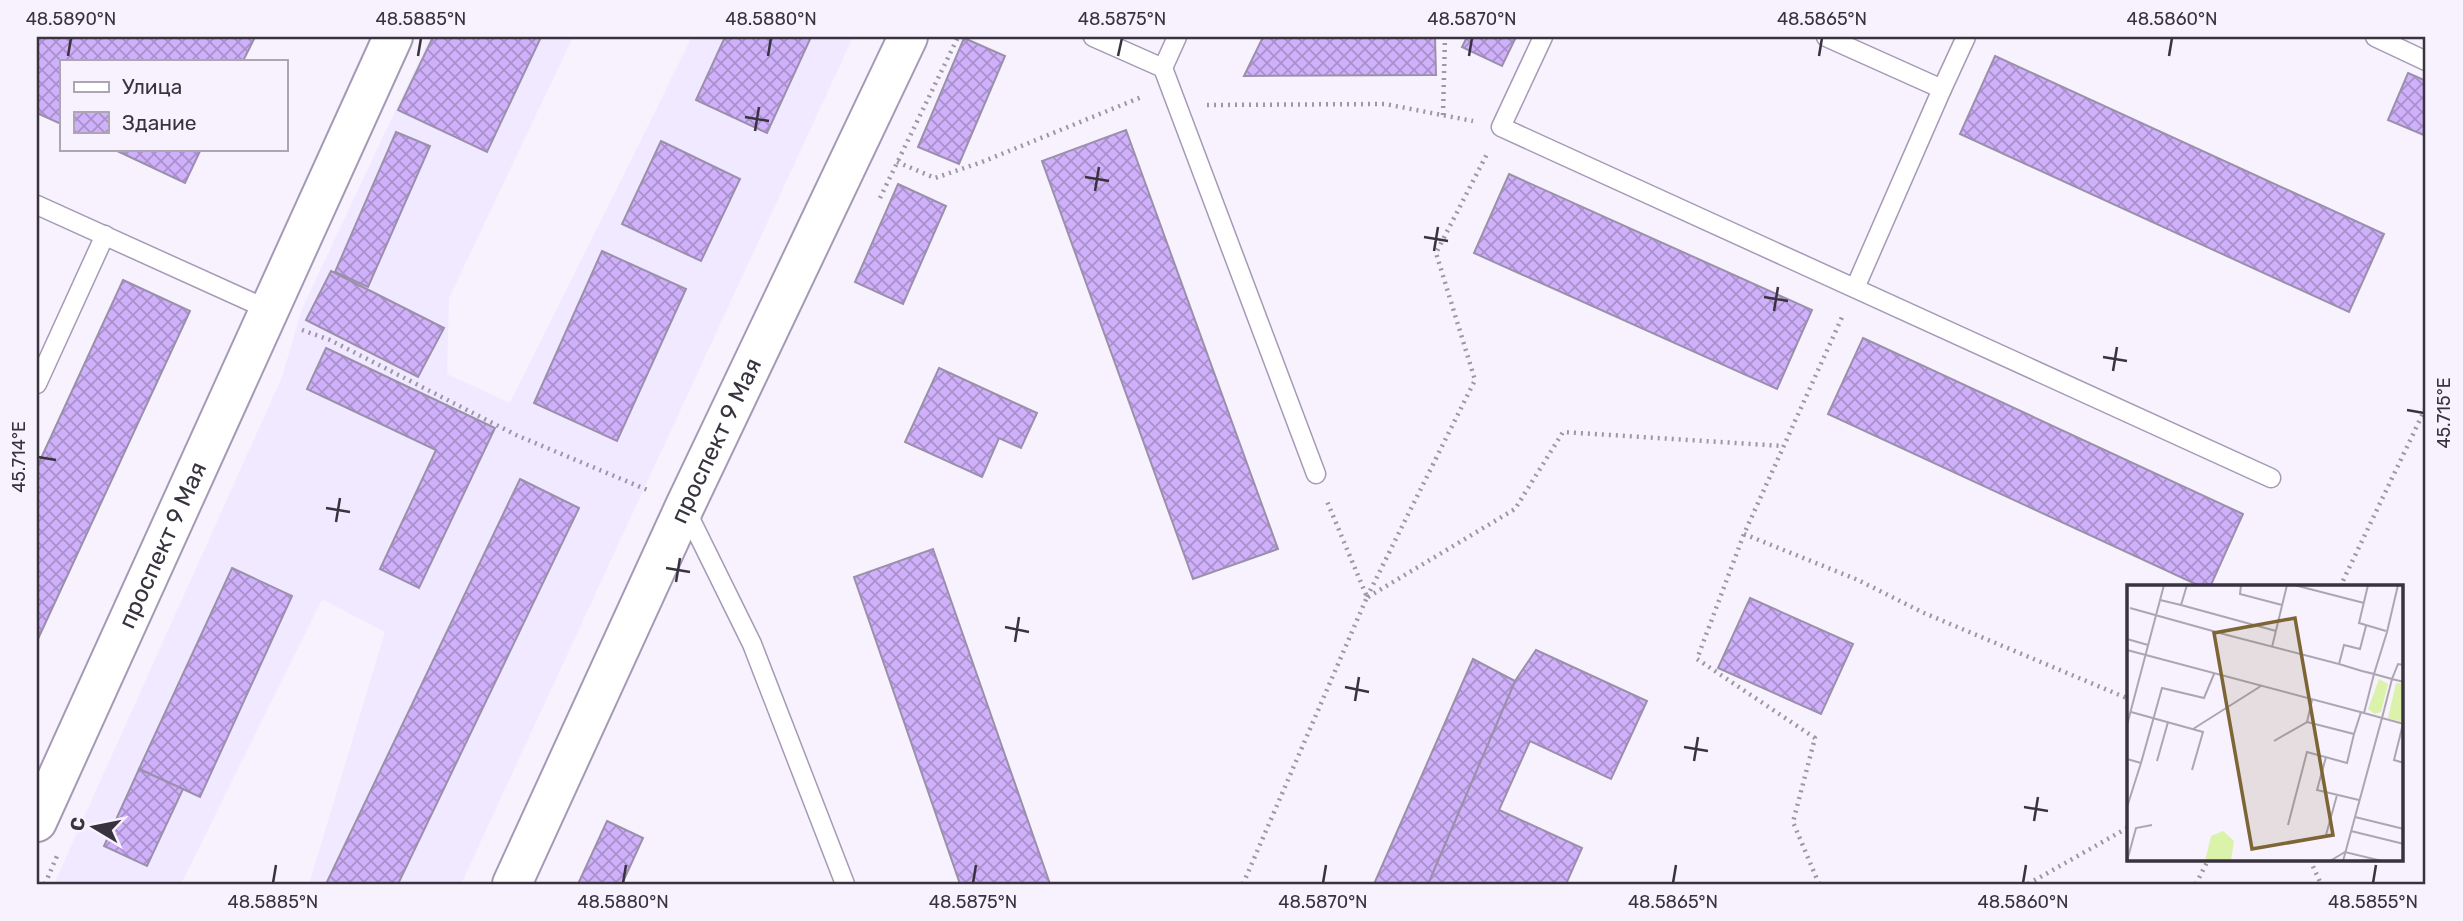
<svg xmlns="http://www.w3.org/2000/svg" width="2463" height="921" viewBox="0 0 2463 921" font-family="Rubik,sans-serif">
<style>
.built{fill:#f1e9ff}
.building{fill:url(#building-cross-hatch);stroke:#9b90ab;stroke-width:2}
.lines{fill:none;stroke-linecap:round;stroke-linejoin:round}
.lane-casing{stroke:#a59ab6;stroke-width:21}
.secondary-casing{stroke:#a59ab6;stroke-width:42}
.path{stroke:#9c97a3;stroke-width:4.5;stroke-dasharray:2 5;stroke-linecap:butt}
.lane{stroke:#fff;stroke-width:18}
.secondary{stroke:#fff;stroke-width:38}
.ticks{fill:none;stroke:#38333e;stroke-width:2.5}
.labels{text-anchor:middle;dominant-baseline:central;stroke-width:5;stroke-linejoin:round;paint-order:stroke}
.street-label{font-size:24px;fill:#38333e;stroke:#f7f2fe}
.inset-road{fill:none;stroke:#aba6b1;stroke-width:2}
.view{fill:#7d6535;fill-opacity:0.15;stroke:#7d6535;stroke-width:3.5}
.inset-edge{fill:none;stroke:#38333e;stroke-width:3.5}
.neatline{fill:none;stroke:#38333e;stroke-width:2.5}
.ticks-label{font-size:18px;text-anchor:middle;fill:#38333e}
</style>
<defs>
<pattern id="building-cross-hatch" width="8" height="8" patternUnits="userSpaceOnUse" patternTransform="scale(1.75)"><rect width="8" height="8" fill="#cfb0fa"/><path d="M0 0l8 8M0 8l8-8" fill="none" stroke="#a990cc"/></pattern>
</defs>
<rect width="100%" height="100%" fill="#f7f2fe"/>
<!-- built -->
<polygon class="built" points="430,37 573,37 449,298 447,374 510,403 692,37 853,37 461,884 309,884 385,632 322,599 181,884 54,884 282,377 302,309"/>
<!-- building -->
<g class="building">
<polygon points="37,37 255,37 243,61 61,61 61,124 37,113"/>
<polygon points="433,37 541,37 487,152 398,110"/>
<polygon points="725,37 811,37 767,133 696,100"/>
<polygon points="1263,37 1435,37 1436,75 1244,76"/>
<polygon points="1467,37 1516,37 1502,66 1462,47"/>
<polygon points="964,38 1005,56 959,164 918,147"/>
<polygon points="1995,56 2384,234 2349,312 1960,134"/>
<polygon points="2408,73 2426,81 2426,136 2388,120"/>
<polygon points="1126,130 1278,549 1193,579 1042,161"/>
<polygon points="396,132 430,146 368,287 335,272"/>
<polygon points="661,141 740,179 701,261 622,224"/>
<polygon points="113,149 201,149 185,183"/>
<polygon points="1509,174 1812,310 1777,389 1474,253"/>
<polygon points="898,184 946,206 903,304 855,282"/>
<polygon points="602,251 686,289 617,441 534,403"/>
<polygon points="331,271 444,328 418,377 306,320"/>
<polygon points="123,280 190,311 37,641 37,467"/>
<polygon points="1863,338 2243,514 2210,587 2202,587 1828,414"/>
<polygon points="326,348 495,428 419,588 380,569 436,450 307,389"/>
<polygon points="939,368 1037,413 1021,448 999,438 982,477 905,442"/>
<polygon points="520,479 579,508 398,884 326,884"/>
<polygon points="933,549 1050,884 960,884 854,577"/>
<polygon points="232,568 292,596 200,797 139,769"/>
<polygon points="1750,598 1853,644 1821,714 1718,668"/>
<polygon points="1536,650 1647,701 1611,779 1530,741 1499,810 1582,848 1566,884 1428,884 1515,681"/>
<polygon points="1473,659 1515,681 1428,884 1374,884"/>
<polygon points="139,769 183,789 147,866 104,846"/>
<polygon points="607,821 643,838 622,884 578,884"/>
</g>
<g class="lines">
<defs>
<g id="lane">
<polyline points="1093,37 1163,68 1316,474"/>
<polyline points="1543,37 1501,127 2271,478"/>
<polyline points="1826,37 1942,89 1966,37"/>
<polyline points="2375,37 2426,61"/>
<polyline points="1163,68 1177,37"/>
<polyline points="37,205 269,310"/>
<polyline points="1855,288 1942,89"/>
<polyline points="37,384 105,235"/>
<polyline points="685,508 752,644 845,884"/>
</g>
<g id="secondary">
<path id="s1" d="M37 822 393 37"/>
<path id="s2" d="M512 884 685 506 908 37"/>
</g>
</defs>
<!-- lane casing -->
<use href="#lane" class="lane-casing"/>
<!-- secondary casing -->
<use href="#secondary" class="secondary-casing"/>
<!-- path -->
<g class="path">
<polyline points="1207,105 1385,104 1473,121"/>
<polyline points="1443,115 1445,37"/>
<polyline points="897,162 935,178 982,162 1144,96"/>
<polyline points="880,198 958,37"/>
<polyline points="302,330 330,340 516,435 650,491"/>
<polyline points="1744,534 1858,580 1924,613 2129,699"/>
<polyline points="2340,587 2426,407"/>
<polyline points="1367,597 1475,380 1436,253 1488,152"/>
<polyline points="1368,597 1515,509 1563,432 1783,446"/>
<polyline points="2310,860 2321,884"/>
<polyline points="45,884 57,856"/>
<polyline points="1243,884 1367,597 1326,499"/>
<polyline points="1819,884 1793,822 1815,738 1697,659 1744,534 1843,315"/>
<polyline points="2028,884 2129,827"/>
<polyline points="2196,884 2208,860"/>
</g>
<!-- lane -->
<use href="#lane" class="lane"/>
<!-- secondary -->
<use href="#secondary" class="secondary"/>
</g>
<!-- ticks -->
<path class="ticks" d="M68 56 71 38M418 56 421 38M768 56 771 38M1118 56 1122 38M1469 56 1472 38M1819 56 1822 38M2169 56 2172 38M745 117 769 121M755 131 759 107M1085 177 1109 181M1095 191 1099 167M1424 237 1448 241M1434 251 1438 227M1764 297 1788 301M1774 311 1778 287M2103 357 2127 361M2113 371 2117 347M2407 410 2424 413M38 457 56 460M326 508 350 512M336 522 340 498M666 568 690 572M676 582 680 558M1005 627 1029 632M1015 642 1019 617M1345 687 1369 692M1355 701 1359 677M1684 747 1708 751M1694 761 1698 737M2024 807 2048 811M2034 821 2038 797M273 883 276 865M623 883 626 865M973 883 976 865M1323 883 1326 865M1673 883 1676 865M2023 883 2026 865M2373 883 2376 865"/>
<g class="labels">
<!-- street labels -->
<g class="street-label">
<text stroke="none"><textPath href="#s2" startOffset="488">проспект 9 Мая</textPath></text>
<text stroke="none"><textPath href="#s1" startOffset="304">проспект 9 Мая</textPath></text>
</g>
</g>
<!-- overview -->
<g transform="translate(2127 585)">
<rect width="276" height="276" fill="#f7f2fe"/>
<path d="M252 94 261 99 254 127 248 129 241 124ZM96 246 107 256 104 276H78L84 251Z" fill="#daf2a9"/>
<path d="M269 98 276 99V137L261 133Z" fill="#daf2a9"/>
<path class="inset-road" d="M114 0 113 9 155 20M167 0 237 18M241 0 232 38 259 46M33 15 54 20 60 0M54 20 149 46M3 23 100 50 212 79 235 86 247 89 265 94 255 133 237 128 247 89 260 47 271 0M0 54 21 60M145 62 160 0M0 65 237 128M212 79 217 60 233 64 239 41M277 80 271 79 265 94 277 97M4 127 76 147 65 185M180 137 227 149 234 127M276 139 267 175 277 178M0 140 37 0M66 144 134 101M147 156 180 137 185 115M199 172 190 205 232 215M0 174 14 178 35 103 77 113 87 89M30 176 41 137M0 222 14 178M228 232 277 244M161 240 180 167 220 178 227 149M224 246 277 259M199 250 210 210M0 276 9 243 25 240M203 276 218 267 255 276M216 276 255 133 277 139"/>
<path class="view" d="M168 33 206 250 125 264 87 48Z"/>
<rect width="276" height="276" class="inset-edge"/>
</g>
<!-- border -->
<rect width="2463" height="921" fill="none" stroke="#f7f2fe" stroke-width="77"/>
<!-- legend -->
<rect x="60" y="60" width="228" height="91" fill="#f7f2fe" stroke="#aba6b1" stroke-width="2"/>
<rect x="74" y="82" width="35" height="10" fill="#ffffff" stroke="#aba6b1" stroke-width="2"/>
<text x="122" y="94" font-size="21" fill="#38333e">Улица</text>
<rect x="74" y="112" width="35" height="21" fill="url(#building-cross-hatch)" stroke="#aba6b1" stroke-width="2"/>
<text x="122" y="130" font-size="21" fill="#38333e">Здание</text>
<!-- north arrow -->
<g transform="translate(94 827) rotate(280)" stroke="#f7f2fe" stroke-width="5" paint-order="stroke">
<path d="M0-5L12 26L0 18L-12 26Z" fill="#38333e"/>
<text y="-10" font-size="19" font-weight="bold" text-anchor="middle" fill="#38333e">С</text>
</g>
<rect x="38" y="38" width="2386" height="845" class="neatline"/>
<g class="ticks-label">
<text x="71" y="25">48.5890°N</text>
<text x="421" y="25">48.5885°N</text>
<text x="771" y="25">48.5880°N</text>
<text x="1122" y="25">48.5875°N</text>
<text x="1472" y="25">48.5870°N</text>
<text x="1822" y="25">48.5865°N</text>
<text x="2172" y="25">48.5860°N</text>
<text transform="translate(2444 413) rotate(-90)" y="6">45.715°E</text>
<text transform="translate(19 457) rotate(-90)" y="6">45.714°E</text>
<text x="273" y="908">48.5885°N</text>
<text x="623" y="908">48.5880°N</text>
<text x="973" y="908">48.5875°N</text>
<text x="1323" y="908">48.5870°N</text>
<text x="1673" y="908">48.5865°N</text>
<text x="2023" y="908">48.5860°N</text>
<text x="2373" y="908">48.5855°N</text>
</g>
</svg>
